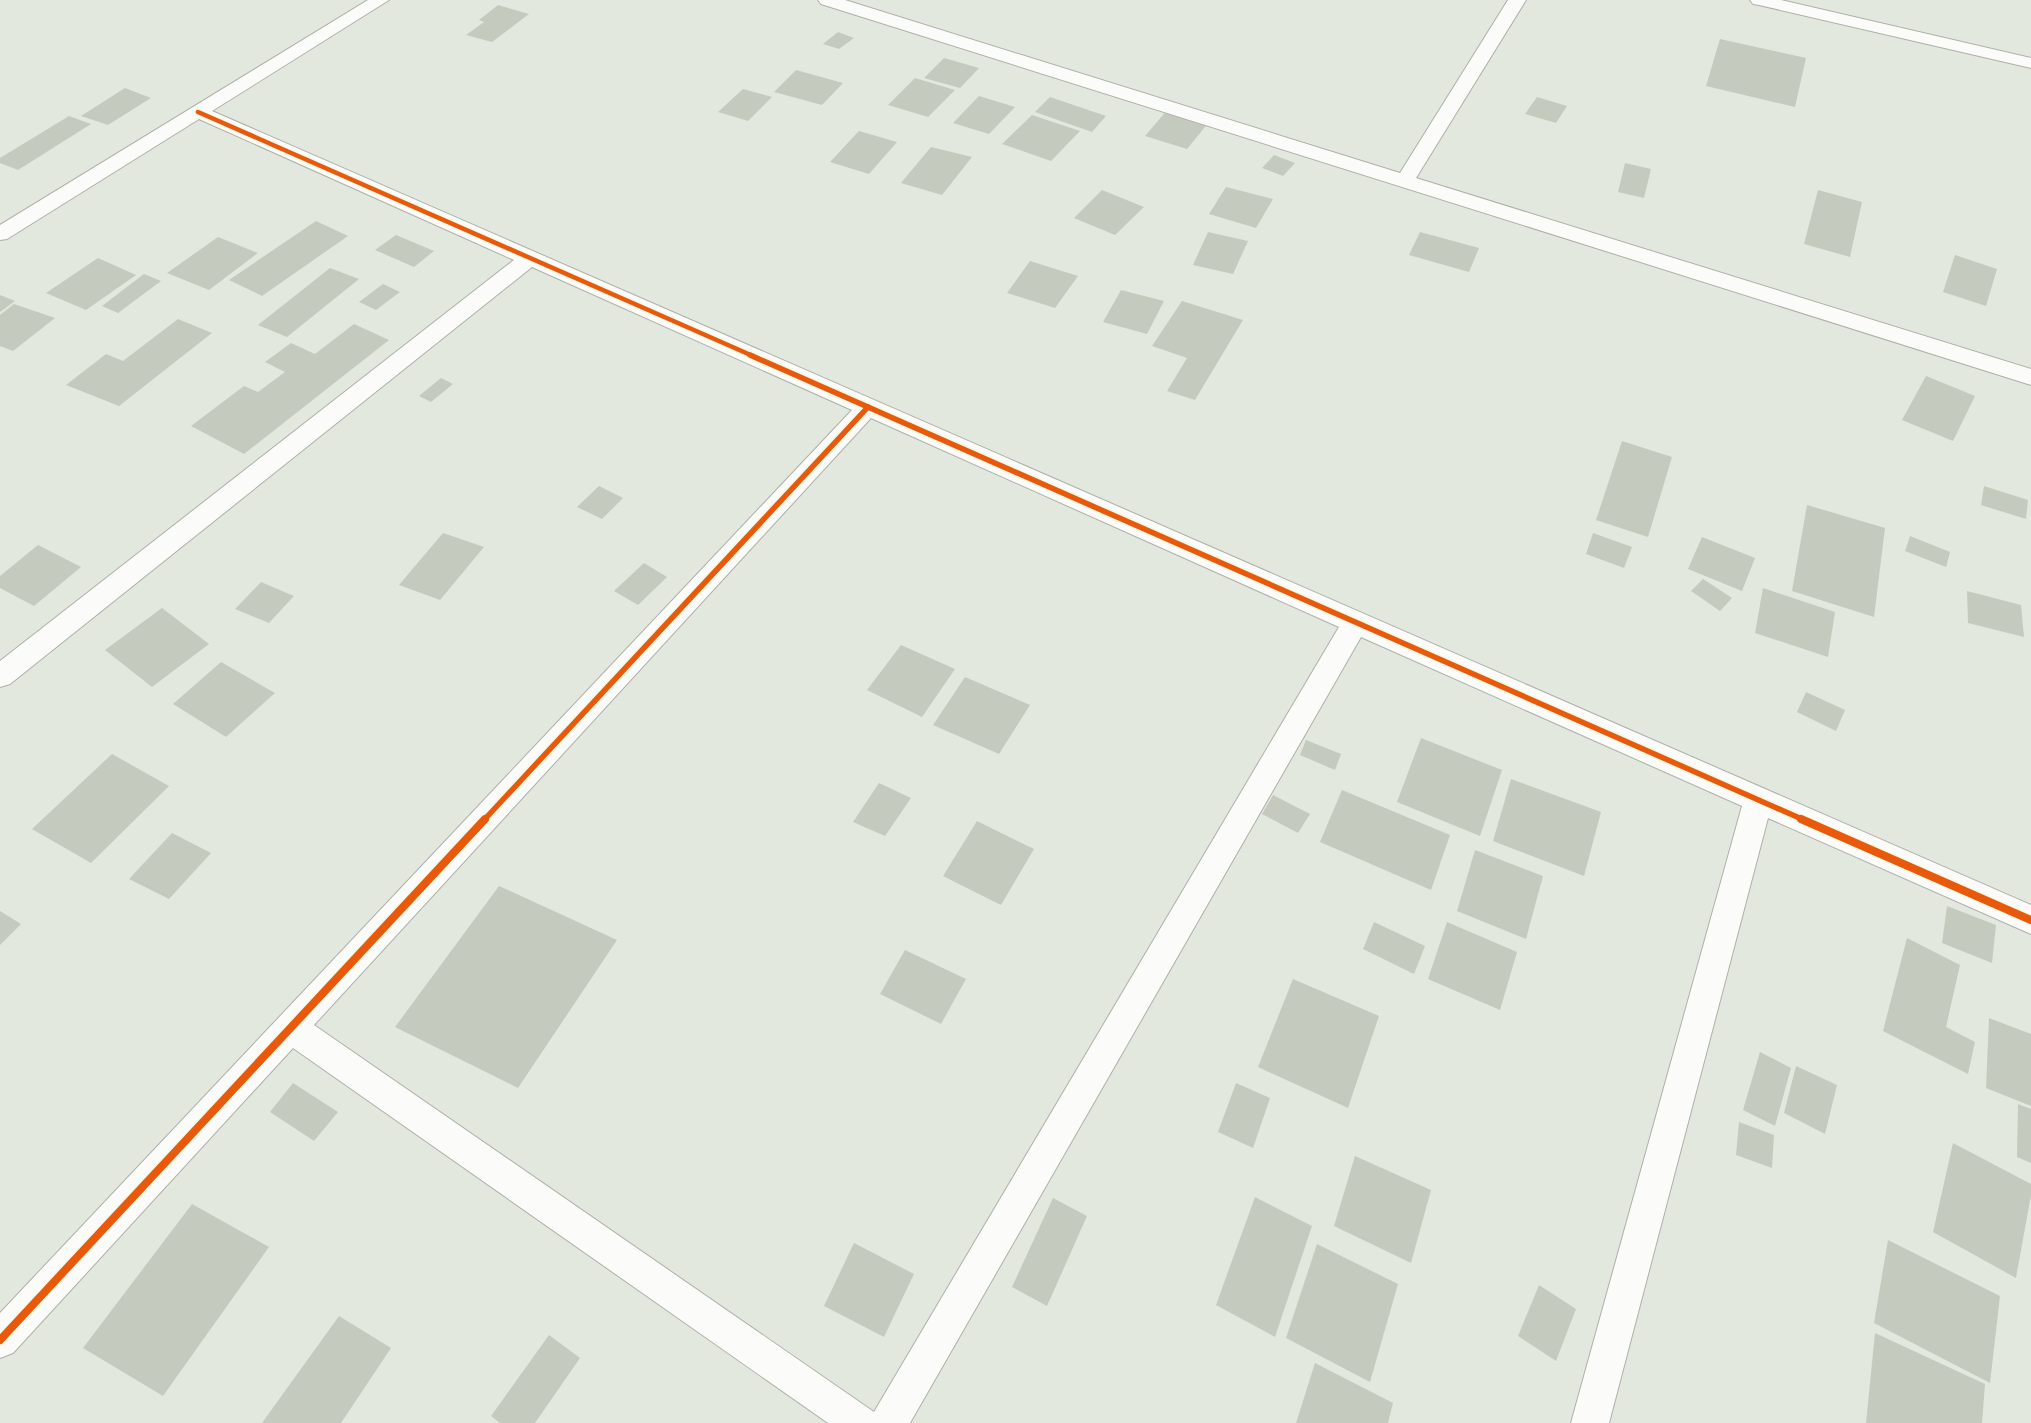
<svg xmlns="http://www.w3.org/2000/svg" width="2031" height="1423" viewBox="0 0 2031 1423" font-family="'Exo 2',sans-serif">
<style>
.building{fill:#c5cabe}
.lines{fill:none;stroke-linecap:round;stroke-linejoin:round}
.minor-casing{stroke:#adb0a9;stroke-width:2}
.minor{fill:#fbfcfa;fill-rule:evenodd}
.cycleway-far2-casing{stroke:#f1f9e7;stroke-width:7}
.cycleway-far1-casing{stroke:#f1f9e7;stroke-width:9}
.cycleway-casing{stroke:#f1f9e7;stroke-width:11}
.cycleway-far2{stroke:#e8590c;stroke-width:4.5}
.cycleway-far1{stroke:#e8590c;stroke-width:5.5}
.cycleway{stroke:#e8590c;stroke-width:8}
</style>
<rect width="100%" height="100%" fill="#e3e8de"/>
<!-- building -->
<g class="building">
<polygon points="498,5 529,14 492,42 466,35 484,22 479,20"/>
<polygon points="838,32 854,38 839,49 823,44"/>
<polygon points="1720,39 1806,58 1795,107 1706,86"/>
<polygon points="944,58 979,68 960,88 924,78"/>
<polygon points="796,70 843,83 822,105 774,92"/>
<polygon points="915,78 955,90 928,117 888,105"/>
<polygon points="125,88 151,98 108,125 81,116"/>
<polygon points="743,89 772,97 748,121 718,112"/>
<polygon points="979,96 1015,107 989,134 953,123"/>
<polygon points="1050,97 1106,116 1092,132 1035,112"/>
<polygon points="1537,97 1567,106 1556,123 1525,114"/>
<polygon points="1168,109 1209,122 1187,149 1145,136"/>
<polygon points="1032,115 1080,131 1051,161 1002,144"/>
<polygon points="69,116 91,124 18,170 0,163 0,158"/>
<polygon points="859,131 897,142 869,174 830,162"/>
<polygon points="931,147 972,157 942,195 901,183"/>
<polygon points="1274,155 1295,163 1283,176 1262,168"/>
<polygon points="1625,163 1651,169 1644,198 1618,192"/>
<polygon points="1226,187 1273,199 1256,228 1209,214"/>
<polygon points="1102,190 1144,207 1115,235 1074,218"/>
<polygon points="1818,190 1862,202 1850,257 1804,244"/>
<polygon points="316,221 348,236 262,296 229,280"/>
<polygon points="1208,232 1248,241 1233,274 1193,265"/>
<polygon points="1420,232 1479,248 1469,272 1409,255"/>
<polygon points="396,235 434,251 414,267 375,250"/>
<polygon points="218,237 258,253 209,290 167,273"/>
<polygon points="1955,255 1997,269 1986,306 1943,292"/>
<polygon points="98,258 136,275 86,310 46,293"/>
<polygon points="1030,261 1078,276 1055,308 1007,293"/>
<polygon points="330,268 359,279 287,337 258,325"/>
<polygon points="144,274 161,281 118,313 102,306"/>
<polygon points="383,284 400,292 376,310 359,302"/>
<polygon points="1121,290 1164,301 1147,334 1103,322"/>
<polygon points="0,295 15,301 0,312"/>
<polygon points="1182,301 1243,320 1195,400 1167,391 1187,358 1152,346"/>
<polygon points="14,304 55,318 13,351 0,346 0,315"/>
<polygon points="178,319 212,333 119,406 66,385 106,354 123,361"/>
<polygon points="354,324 389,340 244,454 191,426 244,386 258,392 285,372 265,362 291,343 315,354"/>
<polygon points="1926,376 1975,396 1953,441 1902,420"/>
<polygon points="441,378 453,384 431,402 419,396"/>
<polygon points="1622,441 1672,457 1648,537 1596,520"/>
<polygon points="599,486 623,498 602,519 577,507"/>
<polygon points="1984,486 2028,500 2026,519 1981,505"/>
<polygon points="1807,505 1885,528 1874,617 1792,591"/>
<polygon points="443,533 484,547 440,600 399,585"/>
<polygon points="1593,533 1632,547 1624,568 1586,554"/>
<polygon points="1910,536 1950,552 1946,567 1905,551"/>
<polygon points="1702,537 1755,558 1742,591 1688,569"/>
<polygon points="38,545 81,567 34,606 0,588 0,576"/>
<polygon points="644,563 667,577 638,605 614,591"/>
<polygon points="1703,579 1732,598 1720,611 1691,591"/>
<polygon points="261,582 294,596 269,623 235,609"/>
<polygon points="1763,588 1835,612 1828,657 1755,633"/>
<polygon points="1967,591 2021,605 2024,637 1968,623"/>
<polygon points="162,608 209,644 152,687 105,650"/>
<polygon points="901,645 955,669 922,717 867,690"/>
<polygon points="221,662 275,693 226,737 173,704"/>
<polygon points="965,677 1030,705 999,754 933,725"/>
<polygon points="1806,692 1845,710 1836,731 1797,712"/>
<polygon points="1421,738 1502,770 1480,836 1397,802"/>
<polygon points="1306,740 1341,754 1335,770 1300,755"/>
<polygon points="112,754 169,786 91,863 32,829"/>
<polygon points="1511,779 1601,812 1584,876 1493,841"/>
<polygon points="879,783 911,798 885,836 853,822"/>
<polygon points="1342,790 1450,835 1431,890 1320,842"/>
<polygon points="1273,795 1310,814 1298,833 1262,814"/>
<polygon points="977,821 1034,849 1001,905 943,876"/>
<polygon points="172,833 211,853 169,899 129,879"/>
<polygon points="1475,850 1543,876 1526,939 1457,911"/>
<polygon points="499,886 617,940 518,1088 395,1027"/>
<polygon points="1947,906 1996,925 1992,963 1942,943"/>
<polygon points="0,911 21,924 0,945"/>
<polygon points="1374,922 1425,946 1414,974 1363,949"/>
<polygon points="1447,922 1517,952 1500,1010 1428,979"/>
<polygon points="1907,938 1960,965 1946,1027 1975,1042 1968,1074 1883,1031"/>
<polygon points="905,950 966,979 941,1024 880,994"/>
<polygon points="1293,979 1379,1016 1348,1108 1258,1067"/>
<polygon points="1989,1018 2031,1034 2031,1106 1986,1088"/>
<polygon points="1760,1052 1791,1068 1775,1126 1743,1110"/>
<polygon points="1796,1066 1837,1085 1825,1134 1784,1113"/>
<polygon points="293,1083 338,1112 314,1141 270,1112"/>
<polygon points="1236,1083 1270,1098 1253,1148 1218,1132"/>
<polygon points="2018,1104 2031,1109 2031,1163 2017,1157"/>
<polygon points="1739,1122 1774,1135 1772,1168 1736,1155"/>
<polygon points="1953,1143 2031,1184 2031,1195 2016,1278 1933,1232"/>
<polygon points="1355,1156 1431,1190 1411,1263 1334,1226"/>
<polygon points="1255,1197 1312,1226 1275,1337 1216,1305"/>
<polygon points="1053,1198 1087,1216 1047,1306 1012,1287"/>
<polygon points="192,1204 269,1247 163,1396 83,1348"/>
<polygon points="1888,1240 2000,1296 1990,1383 1874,1323"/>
<polygon points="854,1243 914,1274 884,1337 824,1306"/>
<polygon points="1317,1244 1398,1284 1370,1382 1286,1338"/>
<polygon points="1539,1285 1576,1309 1556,1361 1518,1336"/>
<polygon points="339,1316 391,1348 341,1423 262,1423"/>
<polygon points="1875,1333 1985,1384 1982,1423 1866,1423"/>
<polygon points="549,1335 580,1358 535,1423 500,1423 491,1416"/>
<polygon points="1315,1363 1393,1403 1388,1423 1296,1423"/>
</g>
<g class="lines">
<defs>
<g id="minor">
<path d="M368 0H389L212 111 2031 905V934L1768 818 1609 1423H1571L1742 806 1361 637 910 1423H828L293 1048 13 1353 0 1358V1313L852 410 532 267 10 684 0 687V661L514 260 199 119 7 239 0 240V225ZM871 418 1339 627 874 1412 314 1025Z"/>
<polygon points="818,0 845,0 1400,173 1508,0 1526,0 1416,178 2031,369 2031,385 821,4"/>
<polygon points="1750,0 1781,0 2031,58 2031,68 1759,5 1753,4"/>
</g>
</defs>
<!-- minor casing -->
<use href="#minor" class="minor-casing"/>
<!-- minor -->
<use href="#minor" class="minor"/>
<defs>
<polyline id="cycleway-far2" points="198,112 753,356"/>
<g id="cycleway-far1">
<polyline points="750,355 1804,820"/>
<polyline points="484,820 868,407"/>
</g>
<g id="cycleway">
<polyline points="1801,819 2031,920"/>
<polyline points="0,1340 485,819"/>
</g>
</defs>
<!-- cycleway-far2 casing -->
<use href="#cycleway-far2" class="cycleway-far2-casing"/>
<!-- cycleway-far1 casing -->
<use href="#cycleway-far1" class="cycleway-far1-casing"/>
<!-- cycleway casing -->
<use href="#cycleway" class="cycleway-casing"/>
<!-- cycleway-far2 -->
<use href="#cycleway-far2" class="cycleway-far2"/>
<!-- cycleway-far1 -->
<use href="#cycleway-far1" class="cycleway-far1"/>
<!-- cycleway -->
<use href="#cycleway" class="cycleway"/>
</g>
</svg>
